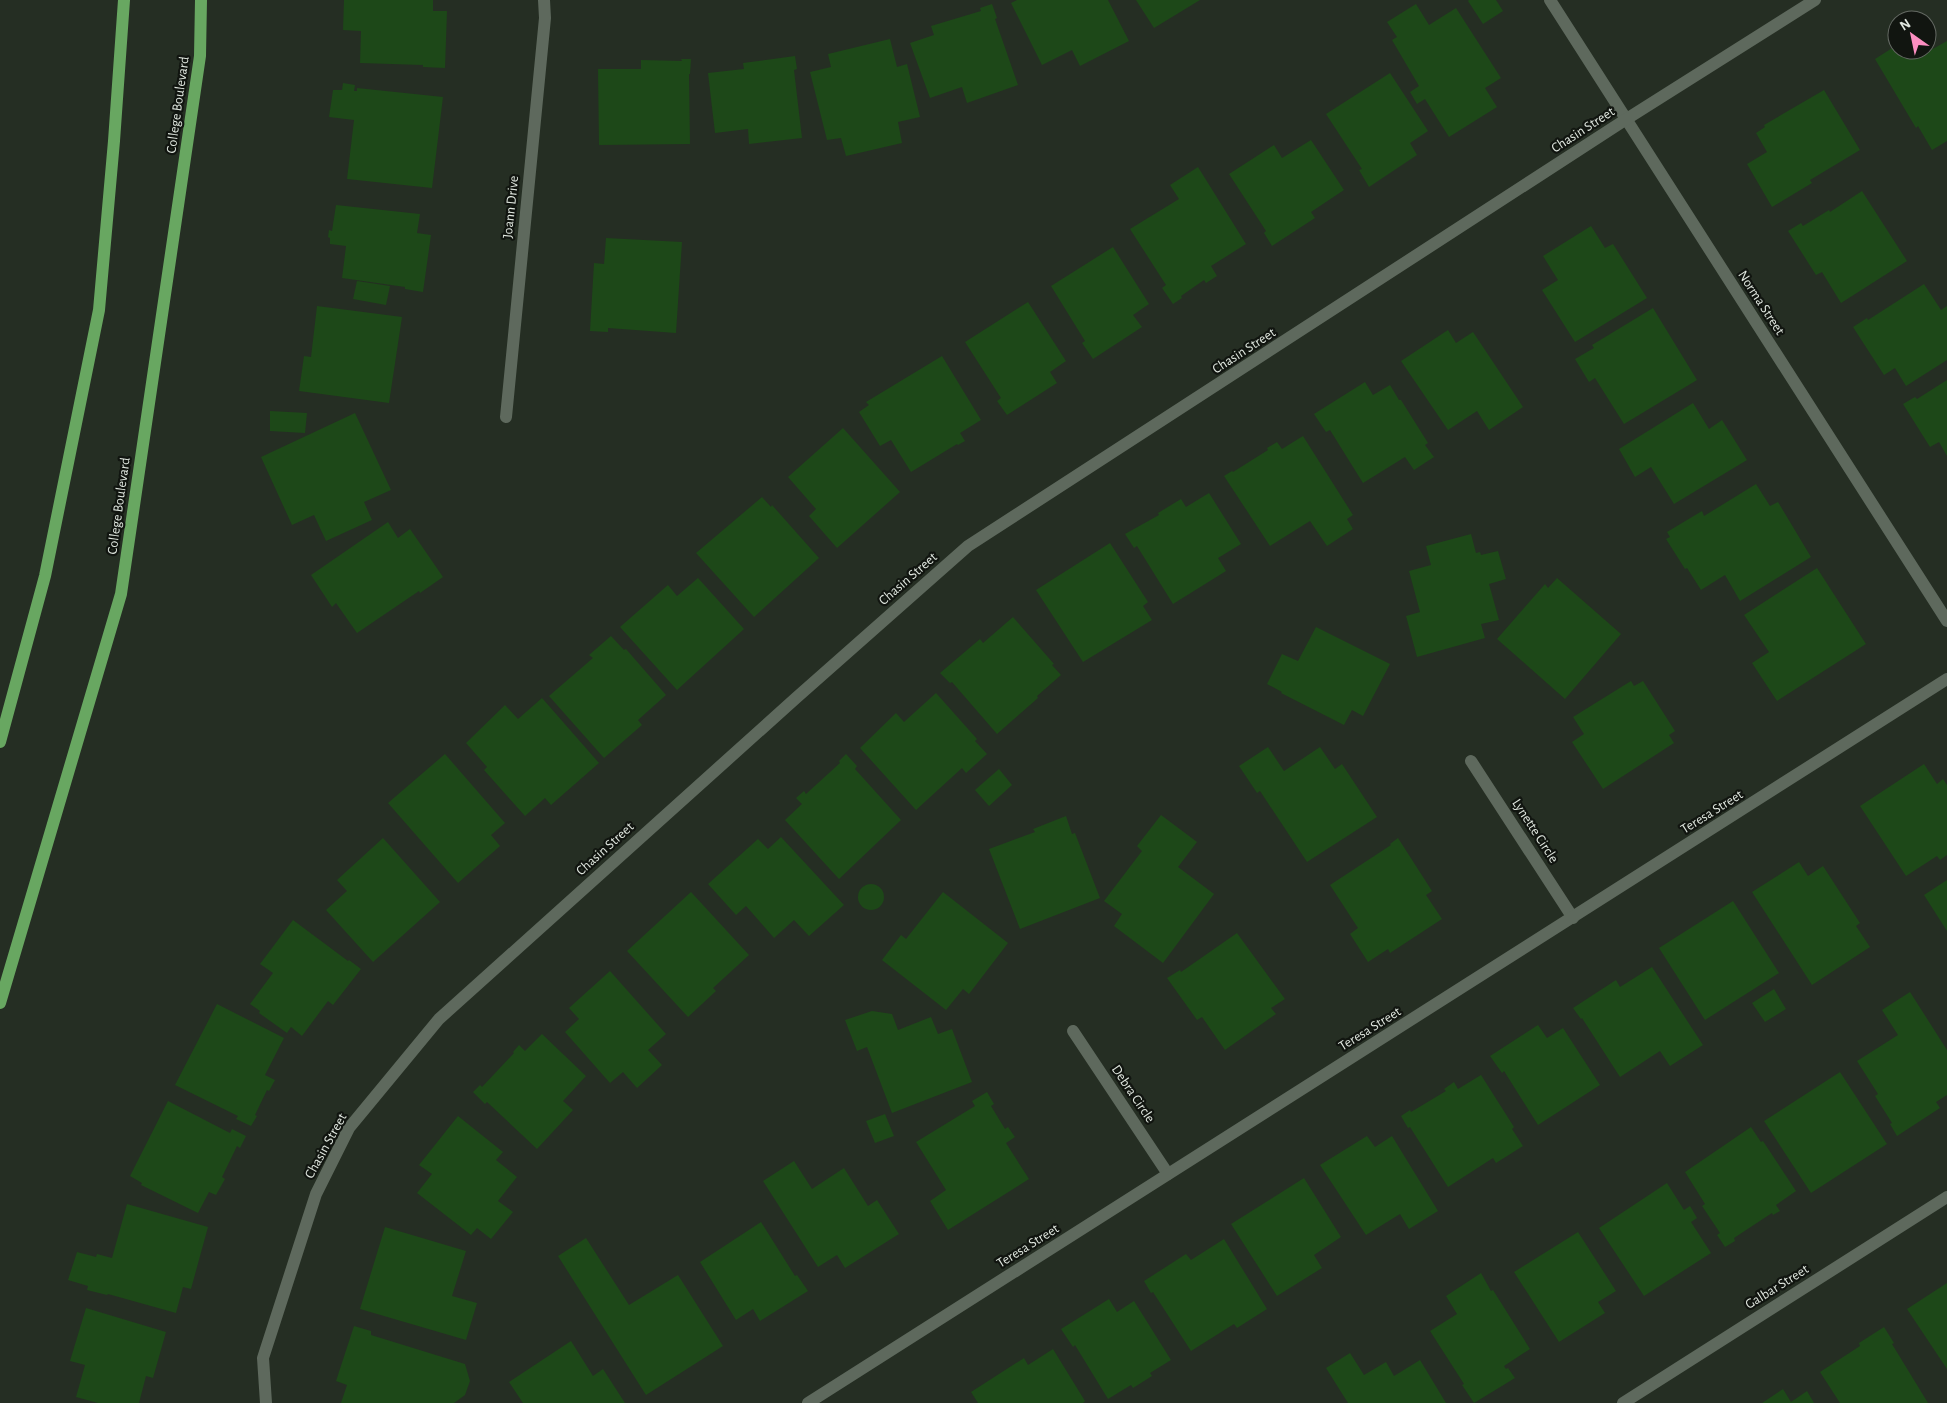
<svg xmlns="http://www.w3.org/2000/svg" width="1947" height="1403" viewBox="0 0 1947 1403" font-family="'Alegreya Sans',sans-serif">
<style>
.building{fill:#1d4818}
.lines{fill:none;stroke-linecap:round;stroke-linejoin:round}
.street{stroke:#5e695d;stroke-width:12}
.primary{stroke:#68a761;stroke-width:12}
.labels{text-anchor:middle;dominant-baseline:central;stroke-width:4.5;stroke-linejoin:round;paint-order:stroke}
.street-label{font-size:14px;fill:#e1e8e0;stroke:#111510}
</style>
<rect width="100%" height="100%" fill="#252e23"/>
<!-- building -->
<g class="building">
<polygon points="344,0 433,0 433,11 447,11 445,68 423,67 423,65 360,63 361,31 343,30"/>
<polygon points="1017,0 1108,0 1129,41 1080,66 1072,50 1042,65 1011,3"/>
<polygon points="1136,0 1200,0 1154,28"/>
<polygon points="1469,0 1496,0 1503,11 1483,24 1468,1"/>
<polygon points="992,4 997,18 995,19 1018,85 967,103 962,87 930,98 910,43 934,35 931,26 981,11 980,8"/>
<polygon points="1416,4 1429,25 1456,8 1501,78 1485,88 1497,107 1449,137 1425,99 1417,104 1410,92 1419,86 1392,40 1397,37 1387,22"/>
<polygon points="890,39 897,67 907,64 920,117 898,122 902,143 846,156 841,138 827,140 810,72 831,67 828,54"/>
<polygon points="1947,41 1947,141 1932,150 1918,126 1916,128 1875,59 1897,45 1897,50 1919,50 1922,55"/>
<polygon points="795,56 797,69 794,70 802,138 749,144 748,129 715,133 708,73 744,69 743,63"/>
<polygon points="681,59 691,59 690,74 689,74 690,144 599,145 598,69 641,69 641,60 682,61"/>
<polygon points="1390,73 1428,131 1410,143 1417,155 1369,187 1359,170 1362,169 1326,114"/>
<polygon points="343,83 355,85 354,91 357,91 357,88 443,97 432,188 347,179 354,120 329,117 333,90 342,90"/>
<polygon points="1824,90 1860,150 1810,180 1812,183 1772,207 1747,164 1767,152 1756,133 1765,127 1764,125"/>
<polygon points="1311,140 1344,190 1311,212 1315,218 1272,246 1264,233 1266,231 1229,174 1274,145 1282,158"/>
<polygon points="1198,167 1246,244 1211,266 1217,276 1206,283 1204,280 1181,296 1182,298 1173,304 1162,288 1166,285 1130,229 1179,199 1170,185"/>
<polygon points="1862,191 1907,261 1841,303 1822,272 1816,275 1788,231 1801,223 1803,226 1829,210 1830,212"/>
<polygon points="336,205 420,214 417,233 431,235 423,292 405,289 405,287 342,278 346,246 330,244 330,238 328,237 329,230 332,231"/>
<polygon points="1591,226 1605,248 1613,244 1647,298 1575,342 1542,290 1558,280 1543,256"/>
<polygon points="606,238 682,242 676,333 608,328 608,332 590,331 594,263 604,264"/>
<polygon points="1113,247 1149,304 1133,315 1142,327 1093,359 1082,343 1085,341 1051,286"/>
<polygon points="357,281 390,286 386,305 353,299"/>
<polygon points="1924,284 1941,310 1947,306 1947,360 1906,386 1895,368 1884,375 1853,327 1867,318 1868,320"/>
<polygon points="1028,302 1066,361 1050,372 1057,383 1007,415 997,401 1001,398 965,342"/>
<polygon points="317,306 402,317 389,403 299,391 304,356 311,357"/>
<polygon points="1653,308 1697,380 1624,424 1595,378 1589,382 1575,359 1594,348 1592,345"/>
<polygon points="1448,330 1456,343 1473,332 1523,407 1489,430 1477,411 1448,430 1401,361"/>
<polygon points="942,356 981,420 960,433 965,441 958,445 957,444 911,472 891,440 880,446 859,412 869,405 866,402"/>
<polygon points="1947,380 1947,456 1939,442 1930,447 1903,404 1915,397 1917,399"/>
<polygon points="1365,382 1373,395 1390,385 1399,400 1401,400 1428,443 1425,445 1434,457 1414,470 1405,457 1363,483 1330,430 1326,432 1314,414"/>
<polygon points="1693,403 1709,429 1722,420 1747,460 1674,504 1651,467 1635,477 1619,449"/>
<polygon points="270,411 307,413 305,433 270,431"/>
<polygon points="355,413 391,490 364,502 372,520 326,541 314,515 292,525 261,457"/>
<polygon points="843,428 900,492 837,548 809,516 816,509 788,477"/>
<polygon points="1303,436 1353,515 1347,519 1353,529 1327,546 1310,521 1270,546 1224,476 1232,471 1233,472 1268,450 1267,448 1277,442 1282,449"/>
<polygon points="1756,484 1770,506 1778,502 1811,557 1740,601 1725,575 1701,590 1687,568 1685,569 1666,539 1670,537 1667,532 1702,511 1704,516"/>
<polygon points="1209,493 1241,544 1218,558 1226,571 1173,604 1137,546 1134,548 1125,534 1159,515 1158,513 1181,499 1186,507"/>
<polygon points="762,497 771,507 772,505 819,558 754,617 696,553"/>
<polygon points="388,522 398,538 410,529 443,577 420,593 419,591 357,633 336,603 332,607 311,575"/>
<polygon points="1471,534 1476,553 1480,552 1481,555 1498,551 1506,579 1489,584 1499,620 1481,624 1485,638 1417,657 1406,616 1420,612 1409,571 1431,565 1426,546"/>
<polygon points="1110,543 1148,602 1143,606 1152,620 1083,662 1036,590"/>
<polygon points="1817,568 1866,644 1777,701 1752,663 1769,652 1744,615"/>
<polygon points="698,578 744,629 677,690 620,627 668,585 677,596"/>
<polygon points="1557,578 1621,634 1565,699 1497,639 1545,584 1548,588"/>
<polygon points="1013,617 1054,664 1052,665 1061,675 1037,696 1038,698 997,734 952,682 950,683 940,673 980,639 983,643"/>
<polygon points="1316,627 1390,664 1363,716 1352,710 1344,725 1281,693 1282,692 1267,684 1282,654 1298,661"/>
<polygon points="611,636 624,650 626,649 666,695 638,720 642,725 604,758 549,696 593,658 589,655"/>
<polygon points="1631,681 1634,686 1643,681 1675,731 1669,735 1674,743 1603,789 1572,742 1584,734 1573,717"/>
<polygon points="936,693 977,739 975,741 987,754 966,773 962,768 916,810 860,748 896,713 904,722"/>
<polygon points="542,698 599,763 551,805 545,798 525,816 484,770 487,767 466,743 505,705 518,719"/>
<polygon points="1268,747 1284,771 1320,747 1335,769 1342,764 1377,817 1307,862 1260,791 1257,793 1239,766"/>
<polygon points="445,754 505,823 491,835 500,846 458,883 388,803"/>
<polygon points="846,754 857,766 855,769 901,820 839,879 785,820 802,804 796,798 804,791 806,794 840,763 839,761"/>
<polygon points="1924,764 1937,784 1943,779 1947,785 1947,855 1940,860 1937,856 1906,876 1860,806"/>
<polygon points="999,769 1012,785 989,806 975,790"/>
<polygon points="1161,815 1197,842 1178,867 1214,894 1163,963 1114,926 1122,914 1104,901 1142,851 1137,846"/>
<polygon points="1066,816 1072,834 1075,833 1100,898 1020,929 989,849 1035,832 1033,829"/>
<polygon points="781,837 844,905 809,936 794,920 774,938 746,906 736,915 708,884 758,839 768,849"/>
<polygon points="383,838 440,902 373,962 326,910 347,891 337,880"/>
<polygon points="1398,838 1432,891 1426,895 1442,919 1390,953 1388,949 1368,962 1350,934 1358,928 1330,885 1391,845 1390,844"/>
<polygon points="1799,862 1808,876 1823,866 1860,923 1856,926 1870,947 1812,985 1752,892"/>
<polygon points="1947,880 1947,931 1924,895"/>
<circle cx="871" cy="897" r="13"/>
<polygon points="691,892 749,955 713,988 716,991 688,1017 627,951"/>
<polygon points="943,892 1008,943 969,994 963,989 946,1010 882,960 901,935 906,939"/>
<polygon points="1733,901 1779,973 1705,1020 1659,948"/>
<polygon points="293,920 348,961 349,960 361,969 333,1005 328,1001 302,1036 291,1027 287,1033 259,1013 260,1011 250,1004 273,973 260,964"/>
<polygon points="1237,933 1285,999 1271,1008 1276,1014 1225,1050 1202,1017 1197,1020 1167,978 1180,970 1181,972"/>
<polygon points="1652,967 1703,1045 1670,1066 1660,1051 1620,1077 1582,1018 1581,1019 1573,1008 1616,980 1620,987"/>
<polygon points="610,971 666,1034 648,1050 662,1065 637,1088 623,1072 610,1083 565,1032 579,1019 569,1008"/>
<polygon points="1774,989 1786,1009 1765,1022 1752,1003"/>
<polygon points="1910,992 1947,1050 1947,1095 1936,1102 1940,1108 1897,1136 1890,1124 1892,1123 1875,1096 1878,1094 1857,1061 1898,1035 1882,1010"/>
<polygon points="217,1004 284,1038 265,1075 275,1080 269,1091 267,1090 255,1115 257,1116 251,1126 236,1119 238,1116 175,1085"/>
<polygon points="872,1011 892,1014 898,1030 931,1017 938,1034 952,1029 972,1082 892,1113 867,1047 857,1051 845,1020"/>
<polygon points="1538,1025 1547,1038 1563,1028 1600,1085 1538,1125 1504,1071 1502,1073 1490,1056"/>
<polygon points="542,1034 586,1076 563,1101 573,1110 537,1149 487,1102 485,1104 473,1092 480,1085 482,1087 514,1053 513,1052 519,1045 525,1051"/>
<polygon points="1840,1072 1887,1144 1811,1193 1764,1121"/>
<polygon points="1481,1075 1514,1127 1512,1129 1523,1146 1496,1163 1493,1158 1448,1187 1410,1127 1408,1128 1401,1116 1410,1110 1411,1112 1446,1091 1444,1089 1454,1082 1458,1089"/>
<polygon points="987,1092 994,1104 991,1106 1005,1129 1008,1127 1015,1137 1006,1143 1029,1179 948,1230 930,1201 946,1190 916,1142 975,1106 972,1101"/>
<polygon points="168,1101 230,1133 232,1129 246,1136 240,1148 237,1146 222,1177 225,1179 216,1195 209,1192 198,1213 141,1185 142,1183 130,1176"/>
<polygon points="885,1114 894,1136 875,1143 866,1121"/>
<polygon points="458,1116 503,1152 496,1160 517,1177 498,1201 513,1212 491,1239 477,1228 471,1235 417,1193 432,1174 419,1165"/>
<polygon points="1751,1127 1761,1142 1763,1141 1796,1191 1776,1205 1780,1211 1773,1215 1772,1213 1734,1238 1735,1241 1725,1247 1717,1235 1720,1233 1702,1206 1705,1204 1685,1172"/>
<polygon points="1367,1136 1375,1147 1392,1136 1438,1211 1409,1229 1400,1214 1366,1235 1320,1165"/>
<polygon points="794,1161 812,1189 844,1168 868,1206 877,1200 899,1234 845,1268 837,1255 818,1267 763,1181"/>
<polygon points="1304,1178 1341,1237 1314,1255 1322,1268 1277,1296 1231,1224"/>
<polygon points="1667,1183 1684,1210 1690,1206 1697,1218 1691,1222 1711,1253 1644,1296 1599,1228"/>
<polygon points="127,1204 208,1227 191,1289 183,1287 176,1313 108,1294 107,1295 87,1290 88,1286 68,1280 77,1252 96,1257 97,1254 112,1258"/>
<polygon points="761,1222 795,1276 797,1275 808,1291 760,1321 753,1309 736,1320 700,1262"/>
<polygon points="385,1227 466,1251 452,1296 477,1303 466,1340 360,1309"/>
<polygon points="1578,1232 1616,1291 1598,1302 1605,1313 1559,1342 1514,1272"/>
<polygon points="586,1238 629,1305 678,1275 723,1346 646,1395 558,1256"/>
<polygon points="1224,1239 1267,1309 1237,1328 1234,1324 1191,1351 1153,1292 1151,1293 1144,1281 1186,1254 1191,1260"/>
<polygon points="1481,1273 1491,1291 1493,1290 1530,1349 1504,1366 1506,1369 1508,1368 1515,1378 1474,1403 1462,1385 1464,1384 1430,1331 1457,1314 1446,1296"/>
<polygon points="1947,1283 1947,1369 1907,1309"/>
<polygon points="1109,1299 1117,1312 1134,1301 1171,1360 1150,1373 1152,1376 1133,1388 1131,1385 1108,1399 1075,1345 1073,1347 1061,1329"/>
<polygon points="86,1308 166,1332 153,1378 146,1376 139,1403 98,1403 76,1397 85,1365 70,1361"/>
<polygon points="354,1326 371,1331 371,1335 465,1364 470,1381 465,1395 454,1403 341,1403 347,1385 336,1381"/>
<polygon points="1884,1327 1894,1343 1892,1344 1928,1403 1840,1403 1820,1372 1860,1346 1859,1343"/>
<polygon points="571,1341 593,1376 603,1369 625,1403 523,1403 509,1382"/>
<polygon points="1053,1349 1085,1401 1083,1403 978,1403 971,1392 1024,1358 1028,1365"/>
<polygon points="1350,1353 1364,1375 1386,1362 1394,1376 1420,1360 1446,1403 1348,1403 1326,1368"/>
<polygon points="1783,1389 1791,1402 1807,1391 1814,1403 1762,1403"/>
</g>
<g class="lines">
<!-- street -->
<g class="street">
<polyline points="1550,0 1947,621"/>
<polyline points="506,417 545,18 544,0"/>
<polyline points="1471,761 1573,918"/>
<polyline points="1073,1031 1168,1174"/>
<polyline points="266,1403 263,1358 316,1194 349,1128 439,1019 796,698 968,546 1625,120 1815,0"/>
<polyline points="808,1403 1947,679"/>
<polyline points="1623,1403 1947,1197"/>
</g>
<!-- primary -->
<g class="primary">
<polyline points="0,742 45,576 99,310 114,141 124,0"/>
<polyline points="0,1003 121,594 200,56 201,0"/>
</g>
</g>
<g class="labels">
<!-- street labels -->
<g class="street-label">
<text transform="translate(178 105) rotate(-82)">College Boulevard</text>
<text transform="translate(1583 130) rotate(-33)">Chasin Street</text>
<text transform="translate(511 207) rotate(-84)">Joann Drive</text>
<text transform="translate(1761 303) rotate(57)">Norma Street</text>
<text transform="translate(1244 351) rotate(-33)">Chasin Street</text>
<text transform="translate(119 506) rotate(-82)">College Boulevard</text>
<text transform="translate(908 579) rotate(-41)">Chasin Street</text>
<text transform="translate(1712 812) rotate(-32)">Teresa Street</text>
<text transform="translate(1535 831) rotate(57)">Lynette Circle</text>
<text transform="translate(605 849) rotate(-42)">Chasin Street</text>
<text transform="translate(1370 1029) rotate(-32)">Teresa Street</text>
<text transform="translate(1133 1094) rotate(56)">Debra Circle</text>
<text transform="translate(326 1146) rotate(-61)">Chasin Street</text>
<text transform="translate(1028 1246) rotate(-32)">Teresa Street</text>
<text transform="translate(1777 1287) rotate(-32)">Galbar Street</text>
</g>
</g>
<!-- north arrow -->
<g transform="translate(1912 35) rotate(327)"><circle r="24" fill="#111510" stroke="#646963"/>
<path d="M0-4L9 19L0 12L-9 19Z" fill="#fc8fc1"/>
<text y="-8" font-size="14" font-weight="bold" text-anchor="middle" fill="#e1e8e0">N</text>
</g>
</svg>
